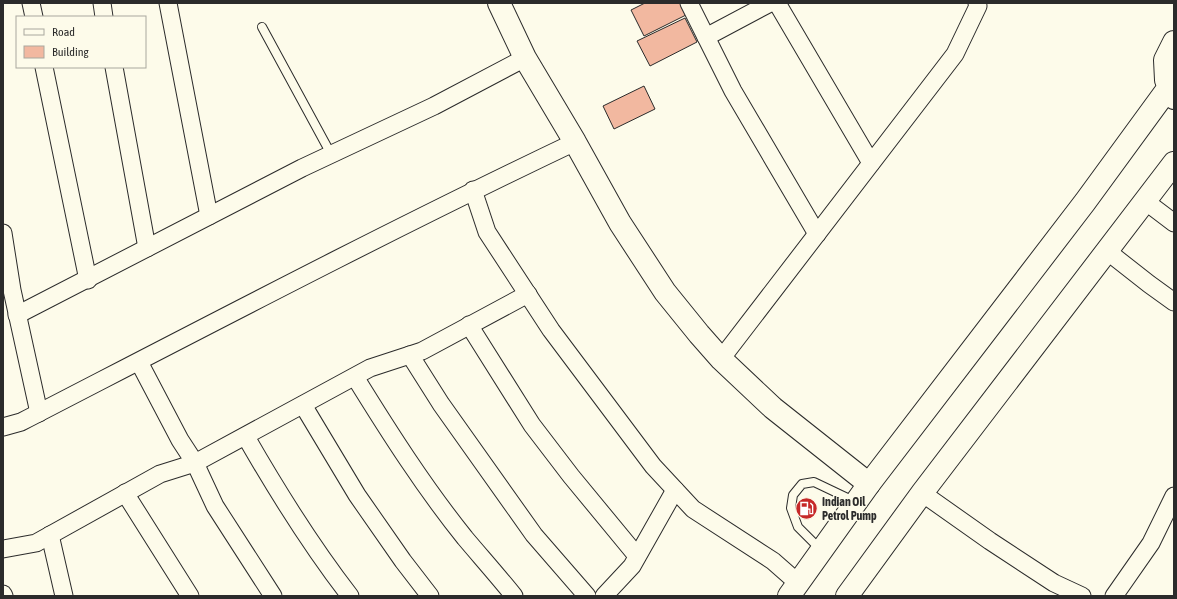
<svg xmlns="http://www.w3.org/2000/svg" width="1177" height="599" viewBox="0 0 1177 599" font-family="'Asap Condensed',sans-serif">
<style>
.building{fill:#f2b8a0;stroke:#2b2b2b}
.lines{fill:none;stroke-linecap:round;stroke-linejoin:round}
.lane-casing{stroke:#2b2b2b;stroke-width:10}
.street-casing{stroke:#2b2b2b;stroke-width:19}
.secondary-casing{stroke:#2b2b2b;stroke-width:24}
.lane{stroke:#fdfbea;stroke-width:8}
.street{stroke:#fdfbea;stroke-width:17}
.secondary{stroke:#fdfbea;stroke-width:22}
.labels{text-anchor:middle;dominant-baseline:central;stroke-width:3;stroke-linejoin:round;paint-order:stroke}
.poi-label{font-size:12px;font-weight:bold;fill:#2b2b2b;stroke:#fdfbea;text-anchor:start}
</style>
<rect width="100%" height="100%" fill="#fdfbea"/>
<!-- building -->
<g class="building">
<polygon points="645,3 680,3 686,15 644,36 631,10"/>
<polygon points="685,18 697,42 650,66 637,41"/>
<polygon points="644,86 655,109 614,129 603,106"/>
</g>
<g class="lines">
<defs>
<g id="lane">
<polyline points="262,27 331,154"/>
<polyline points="821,550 798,527 791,508 793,495 802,484 814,482 856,502"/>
</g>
<g id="street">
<polyline points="31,3 34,17"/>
<polyline points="102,3 104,17"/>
<polyline points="168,3 209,216"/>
<polyline points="689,3 733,91 817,234"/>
<polyline points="777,3 871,163"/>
<polyline points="706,37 770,3"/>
<polyline points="44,67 88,280"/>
<polyline points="114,67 147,248"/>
<polyline points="473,190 487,232 551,330 653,466 693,509 773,561 798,583"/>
<polyline points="1145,201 1174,223"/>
<polyline points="3,233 12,290 39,413"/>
<polyline points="1107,251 1149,284 1174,302"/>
<polyline points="17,315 302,168 434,106 525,58"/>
<polyline points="469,325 532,425 571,476 637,556"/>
<polyline points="410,355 441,404 534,535 587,596"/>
<polyline points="721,359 955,54 978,6 977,3"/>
<polyline points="139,362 180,440 195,463 215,506 273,596"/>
<path d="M355 377C389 432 424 487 465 538 481 557 498 576 514 596"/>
<polyline points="303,405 357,495 403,561 430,596"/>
<path d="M3 427 21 422C205 327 388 231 575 142"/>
<path d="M246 437C277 491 312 547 350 596"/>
<polyline points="125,493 190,596"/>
<polyline points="922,493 990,541 1054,583 1082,596"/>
<polyline points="50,535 64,596"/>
<polyline points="3,549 36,543 160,474 195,463 370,368 422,351 528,294"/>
<polyline points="3,594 4,596"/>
<polyline points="604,596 632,566 675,490"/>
<polyline points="1114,596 1151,543 1174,496"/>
</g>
<g id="secondary">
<polyline points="499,3 525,58 575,142 620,223 665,292 699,334 721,359 773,408 869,484"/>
<polyline points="1174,42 1165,60 1166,80 1174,98"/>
<polyline points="789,596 869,484 1085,202 1169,87"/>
<polyline points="847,596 922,493 1174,163"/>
</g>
</defs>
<!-- lane casing -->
<use href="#lane" class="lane-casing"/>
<!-- street casing -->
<use href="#street" class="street-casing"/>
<!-- secondary casing -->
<use href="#secondary" class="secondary-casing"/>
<!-- lane -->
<use href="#lane" class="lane"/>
<!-- street -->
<use href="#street" class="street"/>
<!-- secondary -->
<use href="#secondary" class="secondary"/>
</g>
<!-- icons -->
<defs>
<symbol id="fuel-disc" viewBox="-11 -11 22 22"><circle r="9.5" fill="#c62828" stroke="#fdfbea"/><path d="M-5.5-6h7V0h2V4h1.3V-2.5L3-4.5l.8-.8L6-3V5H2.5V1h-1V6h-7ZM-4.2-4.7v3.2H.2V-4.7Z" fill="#fff"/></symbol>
</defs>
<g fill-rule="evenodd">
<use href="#fuel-disc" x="794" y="496" width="25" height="25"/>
</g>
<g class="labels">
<!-- poi labels -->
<g class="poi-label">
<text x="822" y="502">Indian Oil<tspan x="822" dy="14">Petrol Pump</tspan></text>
</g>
</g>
<!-- border -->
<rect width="1177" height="599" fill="none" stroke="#2b2b2b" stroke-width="8"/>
<!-- legend -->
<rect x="16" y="16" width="130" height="52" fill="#fdfbea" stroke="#a9a89e"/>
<rect x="24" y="29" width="20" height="6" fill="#fdfbea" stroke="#a9a89e"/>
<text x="52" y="36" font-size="12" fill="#2b2b2b">Road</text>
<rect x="24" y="46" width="20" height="12" fill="#f2b8a0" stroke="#a9a89e"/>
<text x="52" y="56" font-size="12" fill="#2b2b2b">Building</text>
</svg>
